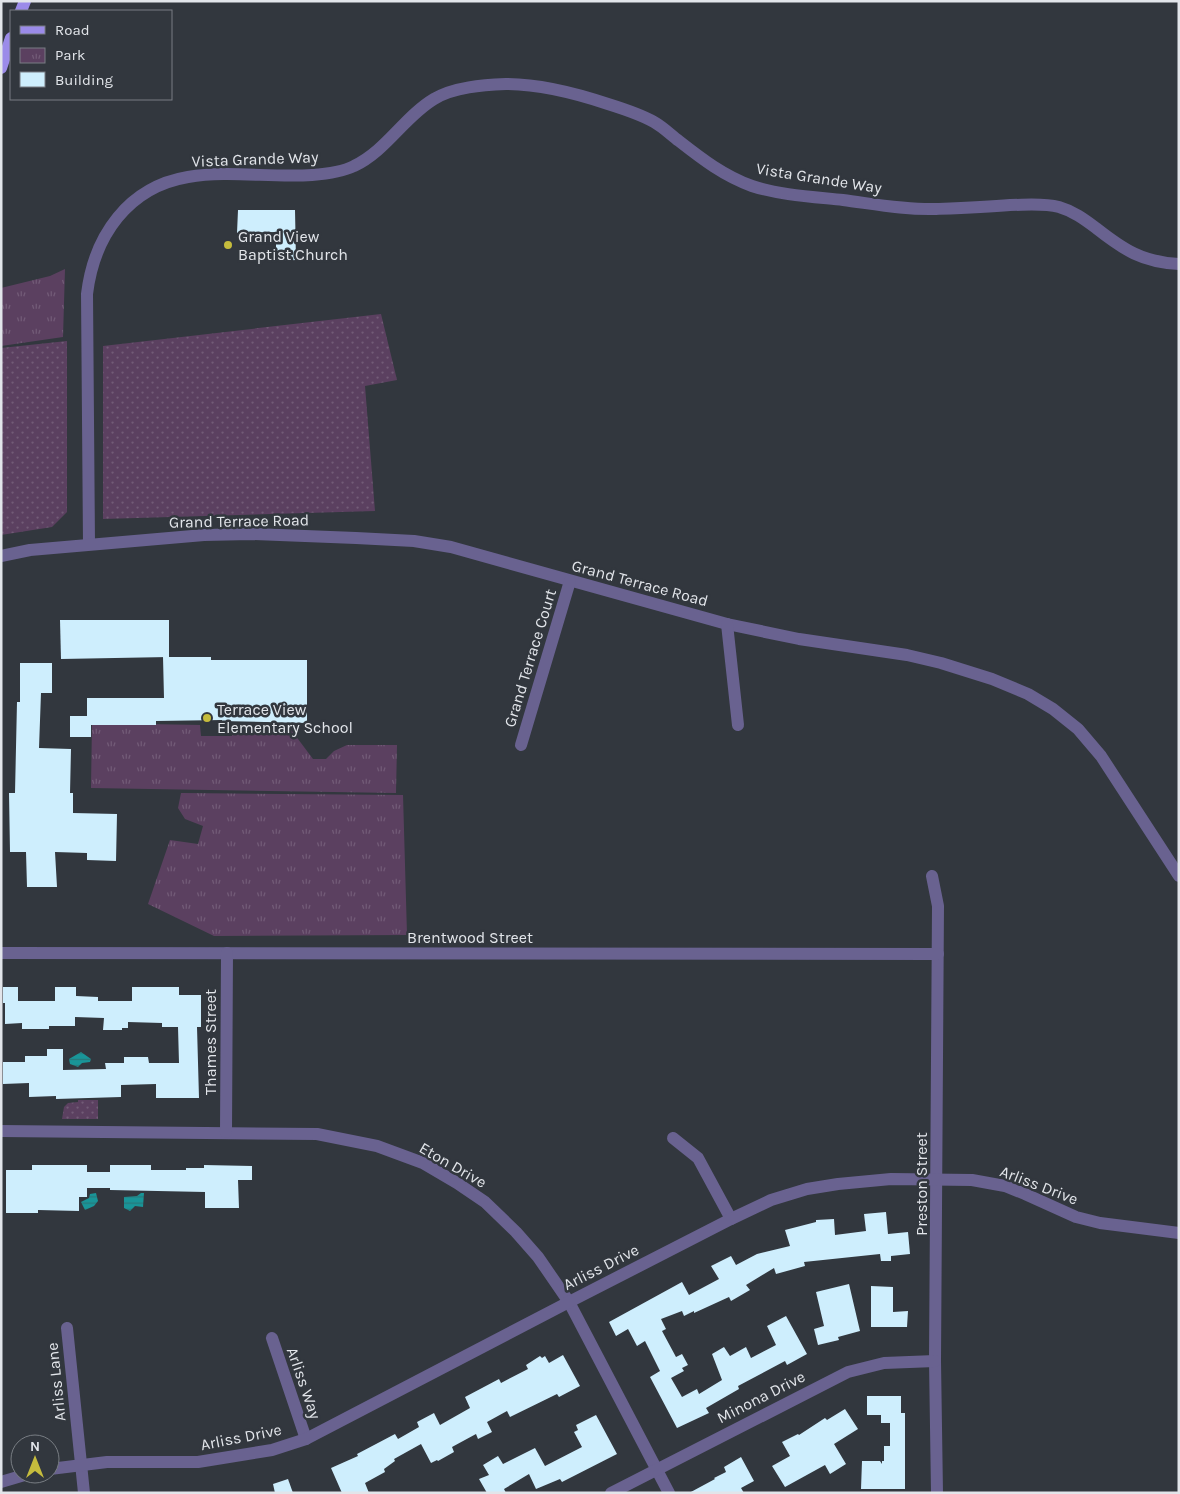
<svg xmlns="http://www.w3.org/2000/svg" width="1180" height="1494" viewBox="0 0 1180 1494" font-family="Karla,sans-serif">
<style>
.grass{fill:url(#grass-dots)}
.park{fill:url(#park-tufts)}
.water{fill:url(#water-rules)}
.building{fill:#ceeefd}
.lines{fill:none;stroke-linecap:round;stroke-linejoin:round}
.minor{stroke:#696290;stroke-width:12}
.major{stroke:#9b8be9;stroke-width:12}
.poi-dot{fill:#c5bc3d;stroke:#32373e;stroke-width:2}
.labels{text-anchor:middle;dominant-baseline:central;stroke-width:5;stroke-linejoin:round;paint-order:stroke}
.street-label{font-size:16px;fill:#e2e5ea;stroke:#32373e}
.poi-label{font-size:16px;fill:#e2e5ea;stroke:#32373e;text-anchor:start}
</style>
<defs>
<pattern id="grass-dots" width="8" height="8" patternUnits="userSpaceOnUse" patternTransform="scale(1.25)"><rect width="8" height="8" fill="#5b4060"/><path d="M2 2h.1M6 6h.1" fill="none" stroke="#725b77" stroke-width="1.8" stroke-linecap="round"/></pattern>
<pattern id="park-tufts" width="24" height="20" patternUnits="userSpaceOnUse" patternTransform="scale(1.25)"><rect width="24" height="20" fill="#5b4060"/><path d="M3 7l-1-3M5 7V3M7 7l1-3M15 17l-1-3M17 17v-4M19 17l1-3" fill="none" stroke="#725b77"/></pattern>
<pattern id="water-rules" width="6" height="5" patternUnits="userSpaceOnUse" patternTransform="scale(1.25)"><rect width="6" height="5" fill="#199598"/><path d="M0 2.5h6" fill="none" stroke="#28797b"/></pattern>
</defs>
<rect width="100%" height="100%" fill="#32373e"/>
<!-- grass -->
<g class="grass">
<polygon points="381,314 397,380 365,386 375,511 103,519 103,346"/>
<polygon points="67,341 67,512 52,527 1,535 1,348"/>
<polygon points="78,1100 98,1100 98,1119 62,1119 64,1107 68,1103 78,1102"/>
</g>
<!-- park -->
<g class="park">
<polygon points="65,269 63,337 1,346 1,288 50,276"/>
<polygon points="92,723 200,725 201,736 232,736 233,726 289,727 313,759 326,759 334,751 347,745 397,745 396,793 91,788"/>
<polygon points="181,793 403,795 407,935 214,936 148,904 170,840 198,844 203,826 185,819 178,808"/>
</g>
<!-- water -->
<g class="water">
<polygon points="81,1052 91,1059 90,1062 82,1063 78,1067 70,1064 69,1059"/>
<polygon points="96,1193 98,1201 94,1206 85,1210 81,1202 89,1198 90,1194"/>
<polygon points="141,1193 144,1193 143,1207 135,1206 130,1211 124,1208 124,1197 137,1196"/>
</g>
<!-- building -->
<g class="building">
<polygon points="238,210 295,210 296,260 276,261 276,232 237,233"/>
<polygon points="60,620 169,620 169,657 61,659"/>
<polygon points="163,657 211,657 211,660 307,660 307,723 222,721 222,720 156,721 156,725 91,725 91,737 70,737 70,716 87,716 87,698 164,698"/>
<polygon points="20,663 52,663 52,693 41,693 39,748 71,749 70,793 73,793 73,813 117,814 116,861 87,860 87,853 55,852 57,887 27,887 26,852 10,852 9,793 15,793 17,702 20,702"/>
<polygon points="3,987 18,987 18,1001 55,1001 55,987 76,987 76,996 98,997 98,1001 132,1001 132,987 179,987 179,995 201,995 201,1027 197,1027 199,1098 156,1098 156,1084 121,1085 121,1097 56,1099 56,1096 29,1097 29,1083 3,1084 3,1062 25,1062 25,1056 47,1056 47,1049 63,1049 63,1070 106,1069 105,1063 124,1063 124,1057 148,1057 149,1063 179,1063 178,1027 162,1027 162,1023 128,1022 128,1028 122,1028 122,1030 103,1030 104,1018 75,1017 75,1026 49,1026 49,1029 22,1029 22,1023 5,1024 5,1003 3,1003"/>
<polygon points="32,1165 87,1165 87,1172 110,1172 110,1165 151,1165 151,1170 186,1170 186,1168 204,1168 204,1165 252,1166 252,1180 238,1180 239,1208 205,1208 205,1192 110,1190 110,1188 87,1188 87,1197 79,1197 79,1211 38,1210 38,1213 6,1213 6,1170 32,1170"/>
<polygon points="886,1212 888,1234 908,1232 910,1254 891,1256 891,1261 881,1261 880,1254 804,1262 805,1266 776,1274 774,1268 746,1285 750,1290 731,1301 729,1297 694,1313 694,1311 684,1316 682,1311 661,1319 666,1329 662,1331 676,1357 682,1354 688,1365 682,1368 684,1371 671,1378 682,1397 697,1389 699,1394 722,1380 712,1354 724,1347 730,1356 746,1347 751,1358 776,1345 767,1326 786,1316 807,1354 787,1365 785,1361 738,1386 739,1389 706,1408 709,1413 677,1428 650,1377 660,1371 645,1341 637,1346 628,1329 616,1336 609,1322 682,1282 689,1295 719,1279 711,1266 731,1256 736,1265 757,1254 790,1246 785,1230 816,1222 816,1220 834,1219 835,1235 866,1231 864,1214"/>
<polygon points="849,1284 860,1331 838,1337 839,1340 818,1345 814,1329 824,1326 816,1292"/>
<polygon points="871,1286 893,1287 893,1312 908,1311 907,1327 871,1327"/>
<polygon points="563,1355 580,1386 559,1397 557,1394 510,1417 507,1411 487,1422 492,1432 478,1439 476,1434 452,1447 454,1452 438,1461 437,1460 431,1463 421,1444 394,1459 395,1461 384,1469 385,1472 365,1483 369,1493 342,1493 331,1468 358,1456 357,1454 395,1434 398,1439 419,1427 417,1422 434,1413 440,1425 470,1408 465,1397 499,1379 501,1383 528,1369 526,1365 540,1356 542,1358 545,1356 549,1363"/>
<polygon points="867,1396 901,1396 901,1413 905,1413 905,1489 861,1489 862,1461 880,1461 882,1464 882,1461 884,1461 884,1446 890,1446 890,1423 881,1423 881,1415 867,1415"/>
<polygon points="845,1409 858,1429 834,1444 846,1464 830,1474 825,1465 785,1487 772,1466 790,1456 782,1442 798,1434 799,1435 825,1418 827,1420"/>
<polygon points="596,1415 617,1454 562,1482 560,1479 536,1489 529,1474 504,1489 506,1493 487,1493 479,1479 489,1475 483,1465 498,1456 503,1464 535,1448 545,1466 582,1447 574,1432 578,1430 576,1425"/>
<polygon points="741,1457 754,1481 741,1488 744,1493 689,1493 715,1479 714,1478 726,1472 724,1467"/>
<polygon points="288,1479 293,1493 275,1493 273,1484"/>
</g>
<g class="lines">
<!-- minor -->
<g class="minor">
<path d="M89 544 87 294C94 236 128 187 188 177 229 170 271 178 312 175 325 174 342 172 354 166 386 151 404 117 434 99 454 87 483 85 506 84 541 84 575 93 608 104 624 109 640 114 654 122 663 127 671 135 679 141 702 159 724 176 752 186 779 195 815 197 843 200 874 204 905 210 936 209 960 208 985 207 1010 205 1026 205 1043 203 1059 207 1073 211 1084 219 1096 228 1124 250 1142 262 1179 264"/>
<polyline points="1,556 30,550 204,535 251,534 356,538 414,541 451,547 727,624 799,639 907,655 941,663 992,679 1028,694 1053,709 1078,729 1101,756 1179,876"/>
<polyline points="727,624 738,725"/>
<polyline points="521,745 570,581"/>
<polyline points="932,876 938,906 935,1361 937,1493"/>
<polyline points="1,953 938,954"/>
<polyline points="1,1131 317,1134 377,1146 423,1163 457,1183 485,1202 516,1232 538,1257 569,1302 669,1493"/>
<polyline points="226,1132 227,953"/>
<polyline points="673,1138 698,1158 731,1219"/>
<polyline points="67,1328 84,1493"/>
<polyline points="272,1338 306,1439"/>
<polyline points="50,1469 107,1462 198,1462 272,1450 306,1439 569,1302 731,1219 771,1200 807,1189 838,1184 891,1179 972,1180 1005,1186 1025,1194 1076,1217 1100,1223 1179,1233"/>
<polyline points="1,1482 28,1474"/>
<polyline points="611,1493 848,1372 884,1363 935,1361"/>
</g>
<!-- major -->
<g class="major">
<polyline points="21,11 25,1"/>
<polyline points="1,68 11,38"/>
</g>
</g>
<!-- markers -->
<g class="poi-dot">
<circle cx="228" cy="245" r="5"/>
<circle cx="207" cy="718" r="5"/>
</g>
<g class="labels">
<!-- street labels -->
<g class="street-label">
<text transform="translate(255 159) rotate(-2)">Vista Grande Way</text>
<text transform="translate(819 178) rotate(9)">Vista Grande Way</text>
<text transform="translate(239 521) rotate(-1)">Grand Terrace Road</text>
<text transform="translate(640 583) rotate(15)">Grand Terrace Road</text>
<text transform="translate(530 658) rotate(-73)">Grand Terrace Court</text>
<text x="470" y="937">Brentwood Street</text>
<text transform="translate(210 1042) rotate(-90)">Thames Street</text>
<text transform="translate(453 1165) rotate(30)">Eton Drive</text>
<text transform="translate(921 1184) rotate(-90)">Preston Street</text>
<text transform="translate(1039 1185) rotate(21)">Arliss Drive</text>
<text transform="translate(601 1267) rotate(-27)">Arliss Drive</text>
<text transform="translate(56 1382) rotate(-96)">Arliss Lane</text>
<text transform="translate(304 1383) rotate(71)">Arliss Way</text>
<text transform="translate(761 1397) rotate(-27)">Minona Drive</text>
<text transform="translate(241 1437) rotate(-11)">Arliss Drive</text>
</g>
<!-- poi labels -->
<g class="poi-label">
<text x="238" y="236">Grand View<tspan x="238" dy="18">Baptist Church</tspan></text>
<text x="217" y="709">Terrace View<tspan x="217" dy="18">Elementary School</tspan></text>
</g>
</g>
<!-- border -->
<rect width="1180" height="1494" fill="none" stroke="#e2e5ea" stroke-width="5"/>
<!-- legend -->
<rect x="10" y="10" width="162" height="90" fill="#32373e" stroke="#787d83"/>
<rect x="20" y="26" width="25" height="8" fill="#9b8be9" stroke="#787d83"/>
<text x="55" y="35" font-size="15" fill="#e2e5ea">Road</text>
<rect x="20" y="48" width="25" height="15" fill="url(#park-tufts)" stroke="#787d83"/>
<text x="55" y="60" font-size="15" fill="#e2e5ea">Park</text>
<rect x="20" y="72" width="25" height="15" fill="#ceeefd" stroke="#787d83"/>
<text x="55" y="85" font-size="15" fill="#e2e5ea">Building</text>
<!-- north arrow -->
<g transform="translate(35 1459)"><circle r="24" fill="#32373e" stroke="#787d83"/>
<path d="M0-4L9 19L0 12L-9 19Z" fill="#c5bc3d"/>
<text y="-8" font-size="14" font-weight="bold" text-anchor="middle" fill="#e2e5ea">N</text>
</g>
</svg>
